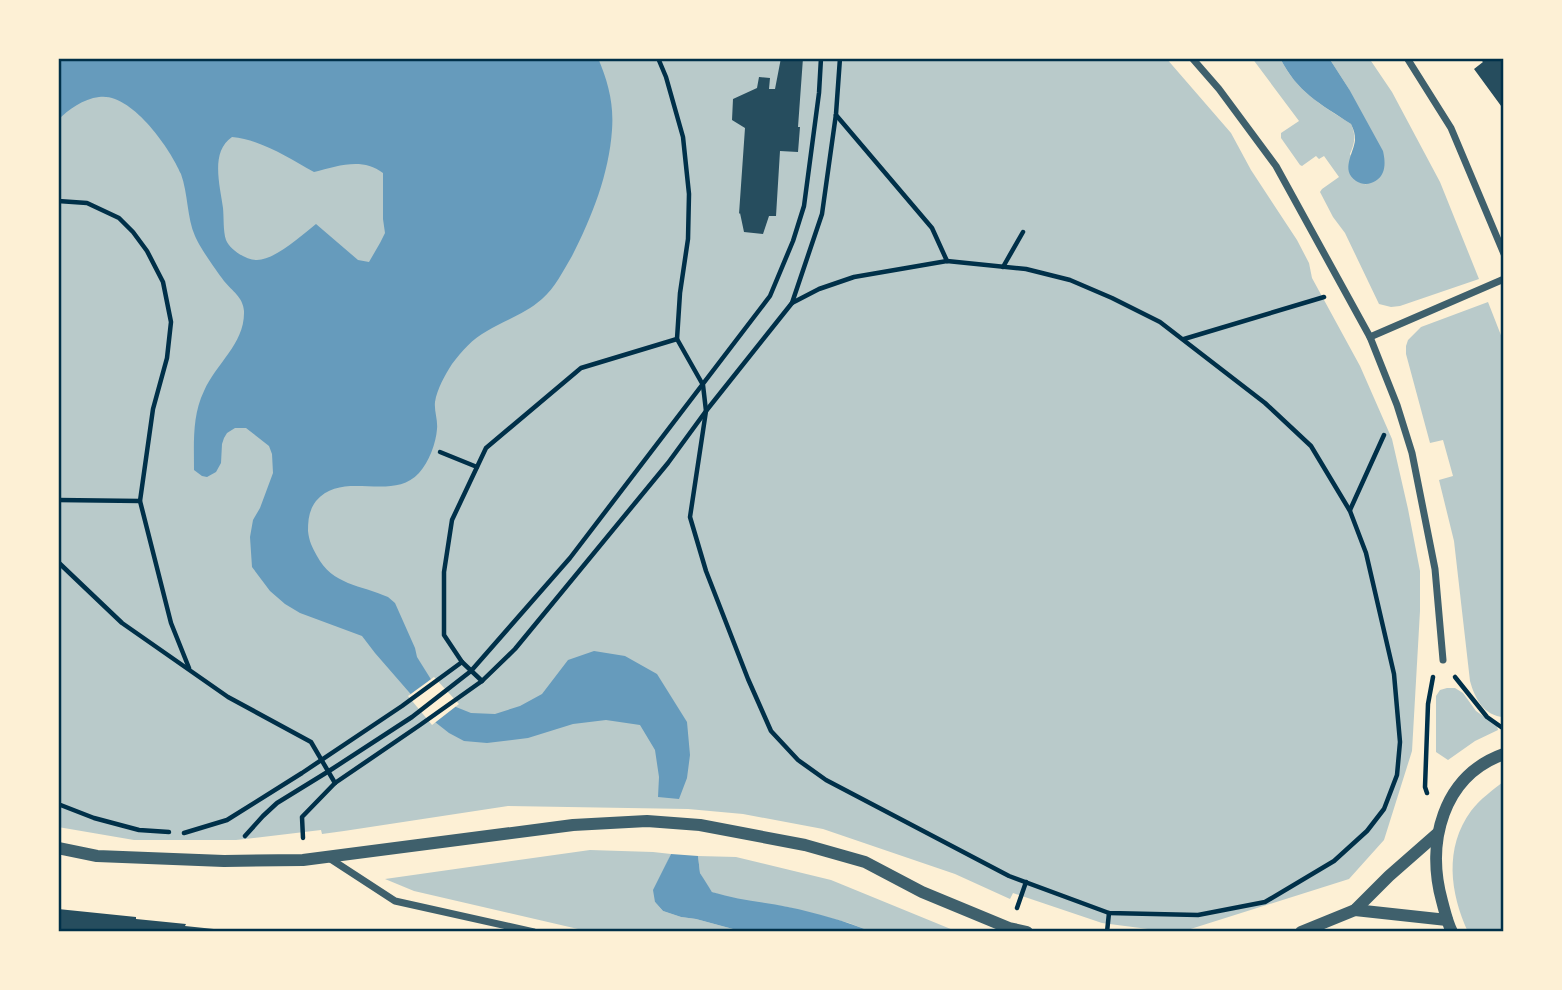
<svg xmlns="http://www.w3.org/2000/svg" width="1562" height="990" viewBox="0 0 1562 990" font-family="'Titillium Web',sans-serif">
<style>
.green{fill:#b9caca}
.water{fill:#669bbc;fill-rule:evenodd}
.pier{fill:#fdf0d5}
.building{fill:#264d5e}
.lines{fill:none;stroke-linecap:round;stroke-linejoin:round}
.path{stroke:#003049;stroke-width:4.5}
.minor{stroke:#3f606c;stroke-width:7}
.tertiary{stroke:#3f606c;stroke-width:12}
.neatline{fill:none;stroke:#003049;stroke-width:2.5}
</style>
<rect width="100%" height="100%" fill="#fdf0d5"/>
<!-- green -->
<g class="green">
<polygon points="58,58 1166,58 1231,133 1251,170 1297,240 1309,263 1312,278 1360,366 1392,439 1408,509 1420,571 1420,611 1412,751 1384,840 1349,879 1181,932 1171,932 1102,923 1013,893 1010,899 955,874 823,829 743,814 688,809 508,806 344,831 322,834 321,830 236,840 134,840 58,827"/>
<path d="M1252 58H1280C1297 92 1320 104 1351 124 1356 135 1355 143 1350 154L1366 185 1349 89 1329 58H1369L1392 92 1440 182 1479 279 1400 306 1391 307 1379 304 1345 233 1333 217 1320 192 1322 189 1339 177 1324 156 1319 159 1316 156 1302 166 1300 165 1281 138V133L1299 121Z"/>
<path d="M1488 302 1504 343V717C1484 716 1475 699 1470 681L1454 541 1439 480 1453 476 1443 440 1430 443 1406 354V346L1408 340 1421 327Z"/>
<polygon points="1447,688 1455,688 1463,693 1476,711 1497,726 1498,730 1475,741 1448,760 1436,752 1436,696 1440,690"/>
<path d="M1504 781V932H1468C1450 893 1444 848 1471 811 1480 799 1493 790 1504 781Z"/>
<polygon points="590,850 653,852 671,854 663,872 655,902 663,911 681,917 696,919 744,932 591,932 414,891 385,879"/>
<polygon points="698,856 736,857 831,880 958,932 872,932 849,923 787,907 750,902 725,897 712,892 704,881 700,873"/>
</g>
<!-- water -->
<g class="water">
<path d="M58 58H598C608 82 614 103 612 130 609 174 592 217 572 256 563 271 555 288 542 299 525 314 505 320 487 331 472 339 462 351 452 364 445 375 437 389 435 402 434 411 438 420 437 429 436 443 429 462 419 473 391 503 343 469 316 501 309 510 308 520 308 531 309 541 312 547 317 556 332 585 361 585 388 597L395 603 415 648 417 657 432 681 456 707 471 713 495 714 520 706 542 694 568 660 594 651 625 656 657 674 687 722 690 755 687 778 679 799 658 797 659 777 655 750 640 725 606 720 573 724 528 738 487 743 464 741 449 733 435 722 375 653 362 636 300 613 285 604 270 591 252 567 250 537 253 520 260 508 273 473 272 454 269 446 246 428H235L227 433 224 438 222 444 221 463 216 472 207 477 202 476 194 470C194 443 192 416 204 391 216 363 245 344 244 311 243 297 232 291 224 281 216 270 200 248 195 236 187 218 188 193 181 174 170 148 131 92 99 97 83 99 69 109 58 120ZM232 137C262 140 288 158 314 172 338 166 362 157 383 173V219L385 233 380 243 369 262 358 260 316 224C302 235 275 260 257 260 246 260 230 250 226 240 223 231 224 218 223 208 220 185 210 152 232 137Z"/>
<path d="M1280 58H1329L1349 89 1383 151C1386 164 1386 178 1371 183 1366 185 1361 184 1356 181 1340 170 1354 153 1355 140 1355 134 1354 130 1351 124 1319 103 1298 93 1280 58Z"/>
<path d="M671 854 698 856 700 873 712 892C737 900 763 902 788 907 817 913 845 921 872 932H744L696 919 681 917 663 911 655 902 653 890Z"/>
</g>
<!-- pier -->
<polygon class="pier" points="434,677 459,704 432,725 408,696"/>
<!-- building -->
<g class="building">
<polygon points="781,58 803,58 798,127 800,127 798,152 780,151 776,216 769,216 763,234 744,232 740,213 739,214 745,128 732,120 733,99 757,88 759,77 770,78 769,89 775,89"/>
<polygon points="1479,58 1504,58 1504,110 1474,69 1483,62"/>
<polygon points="58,909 136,917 136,919 186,924 185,926 233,931 233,932 58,932"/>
</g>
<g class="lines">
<!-- path -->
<g class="path">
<polyline points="658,58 666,77 683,137 689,194 688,239 680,293 677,339 703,385 706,411 690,517 706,571 748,679 771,731 798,760 826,780 1009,876 1109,913 1198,915 1265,902 1334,861 1367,831 1384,809 1397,775 1400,742 1394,674 1366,553 1350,511 1311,446 1265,403 1160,322 1112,298 1070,280 1026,269 947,261 854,277 819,289 792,303"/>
<polyline points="836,115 932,228 947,261"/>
<polyline points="58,201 87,203 119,218 133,232 147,251 163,282 171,322 167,358 153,409 140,501 171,623 189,668"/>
<polyline points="1003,267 1023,232"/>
<polyline points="1184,339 1324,297"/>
<polyline points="440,452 477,467"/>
<polyline points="58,500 140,501"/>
<polyline points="1350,510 1384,435"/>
<polyline points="58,562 122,623 228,697 311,742 335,783"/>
<polyline points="1455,677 1487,717 1504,729"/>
<polyline points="482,681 462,662 444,635 444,572 452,520 486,448 581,368 677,339"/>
<polyline points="1427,793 1425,787 1428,704 1433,677"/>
<polyline points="58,804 94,818 139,830 169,832"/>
<polyline points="184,833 227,820 302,773 402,706 462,662"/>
<polyline points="245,836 263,816 277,803 329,771 412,717 471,671 570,558 770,296 793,241 804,206 819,93 821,58"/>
<polyline points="303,838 302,817 335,783 420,725 482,681 515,649 668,463 706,411 792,303 822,214 836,114 840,58"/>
<polyline points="1017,908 1026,882"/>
<polyline points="1107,932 1109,913"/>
</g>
<!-- minor -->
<g class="minor">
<polyline points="1192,58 1219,89 1276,166 1370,337 1397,405 1412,453 1435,569 1443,660"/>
<polyline points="1407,58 1451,128 1504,254"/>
<polyline points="1370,337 1504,279"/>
<polyline points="329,858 395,901 534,932"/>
</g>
<!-- tertiary -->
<g class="tertiary">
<polyline points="58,848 97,856 224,861 303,860 573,825 647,821 700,825 805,845 865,862 922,892 1009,928 1027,932"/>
<polyline points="1355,910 1447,920"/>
<polyline points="1301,932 1355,910 1389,876 1438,833"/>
<path d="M1452 932C1447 922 1445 912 1442 901 1426 843 1442 776 1504 754"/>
</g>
</g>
<!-- border -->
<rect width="1562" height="990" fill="none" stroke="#fdf0d5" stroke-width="119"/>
<rect x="60" y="60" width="1442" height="870" class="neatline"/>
</svg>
